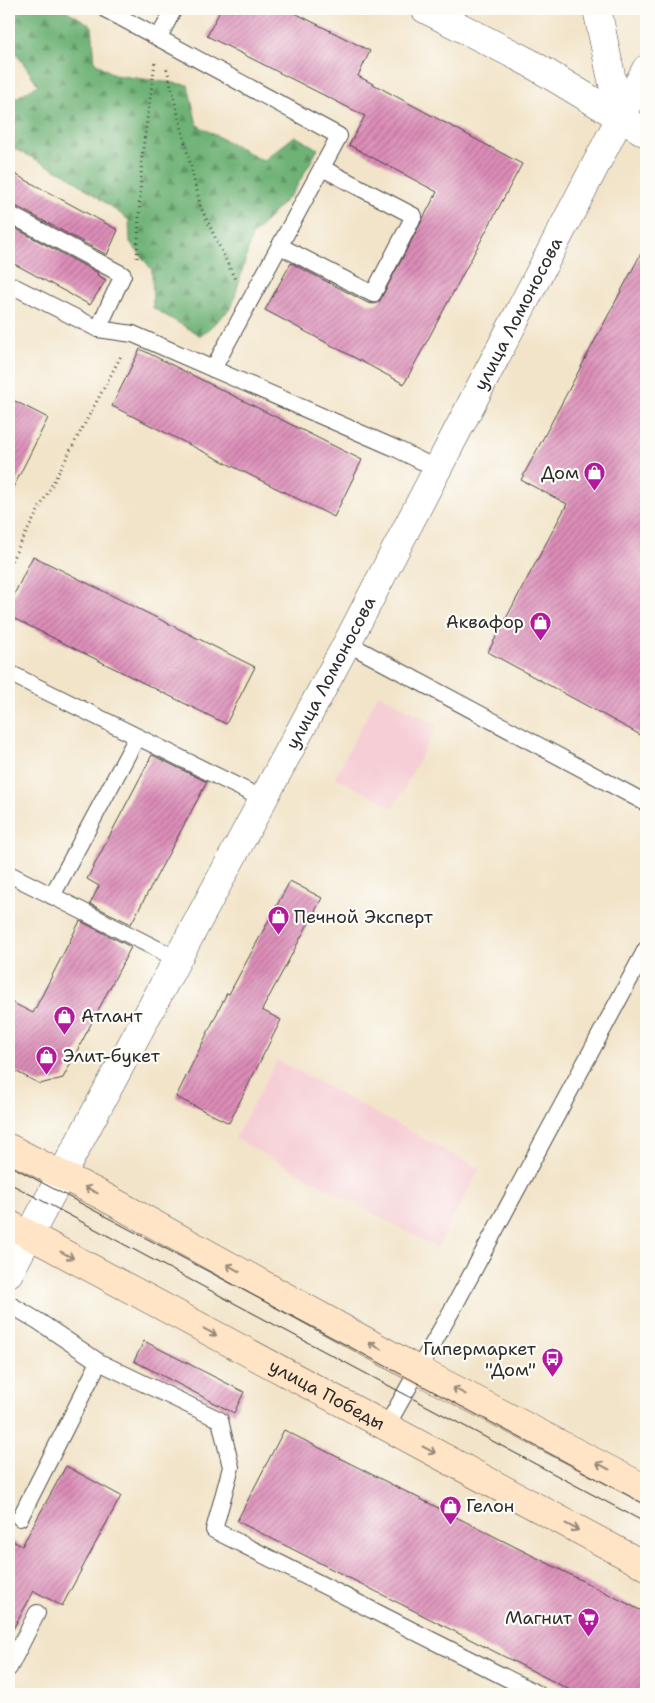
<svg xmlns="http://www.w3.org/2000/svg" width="655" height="1703" viewBox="0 0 655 1703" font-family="'Shantell Sans',sans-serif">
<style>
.built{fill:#f6cfd6}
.forest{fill:url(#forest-firs);stroke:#4c6e50}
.building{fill:url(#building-hatch)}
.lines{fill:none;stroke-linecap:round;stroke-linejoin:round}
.service-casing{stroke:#494743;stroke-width:18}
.minor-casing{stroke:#494743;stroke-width:29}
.tertiary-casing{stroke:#494743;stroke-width:29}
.secondary-casing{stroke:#494743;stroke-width:29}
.path{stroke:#494743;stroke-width:3;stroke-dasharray:1 4;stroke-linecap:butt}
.service{stroke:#fff;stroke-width:16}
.minor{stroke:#fff;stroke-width:28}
.tertiary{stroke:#fff;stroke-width:28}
.secondary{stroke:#ffe4c6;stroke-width:28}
.tram{stroke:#2b2b2b;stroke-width:1}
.oneway{stroke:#958878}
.labels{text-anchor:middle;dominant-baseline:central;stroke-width:4.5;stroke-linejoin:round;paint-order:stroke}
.street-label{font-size:18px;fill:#2b2b2b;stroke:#fdfcf7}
.poi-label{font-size:18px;fill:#2b2b2b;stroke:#fdfcf7;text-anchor:end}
</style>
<defs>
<pattern id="forest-firs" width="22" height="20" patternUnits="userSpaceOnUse" patternTransform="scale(1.25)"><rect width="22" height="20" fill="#6eb276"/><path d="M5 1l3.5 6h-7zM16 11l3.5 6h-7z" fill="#5b9161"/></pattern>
<pattern id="building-hatch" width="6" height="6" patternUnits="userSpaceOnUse" patternTransform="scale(1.25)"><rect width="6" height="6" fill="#dc8db8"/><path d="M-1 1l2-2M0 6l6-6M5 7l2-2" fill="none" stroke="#b37396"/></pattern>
</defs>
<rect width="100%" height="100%" fill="#fdfcf7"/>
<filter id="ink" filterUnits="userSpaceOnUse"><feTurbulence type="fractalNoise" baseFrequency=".02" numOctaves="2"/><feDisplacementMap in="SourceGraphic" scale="10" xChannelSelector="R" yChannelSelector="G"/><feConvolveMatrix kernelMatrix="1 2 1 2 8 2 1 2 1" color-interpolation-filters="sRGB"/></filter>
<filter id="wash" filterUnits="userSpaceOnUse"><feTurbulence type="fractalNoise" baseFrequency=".0096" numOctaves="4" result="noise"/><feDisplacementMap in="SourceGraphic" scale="20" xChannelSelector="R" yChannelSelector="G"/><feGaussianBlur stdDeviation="1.12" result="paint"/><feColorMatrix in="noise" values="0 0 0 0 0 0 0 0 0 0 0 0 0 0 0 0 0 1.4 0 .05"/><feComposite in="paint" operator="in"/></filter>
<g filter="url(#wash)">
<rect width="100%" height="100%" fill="#f2e4c9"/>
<!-- built -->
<g class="built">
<polygon points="378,694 437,725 394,808 335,777"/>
<polygon points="277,1060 480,1169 437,1248 235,1138"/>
</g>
<!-- forest -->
<polygon class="forest" points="9,9 64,9 92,26 95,62 114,75 188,85 197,125 263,161 295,136 318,149 294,191 252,236 232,307 201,336 153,308 152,270 130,242 129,220 67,175 9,146 9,102 38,85 15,51 9,47"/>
<g id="blocks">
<!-- building -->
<g class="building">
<polygon points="221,9 287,9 370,51 358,76 522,164 404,384 265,310 291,263 368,303 374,304 379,302 437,192 349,145 365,116 207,36"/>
<polygon points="9,171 118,230 107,255 14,205 9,204"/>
<polygon points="9,225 98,273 97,275 106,280 90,305 9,261"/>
<polygon points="646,244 646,738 488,652 567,504 521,480"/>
<polygon points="140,349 362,460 334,517 112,406"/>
<polygon points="9,398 48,418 9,496"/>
<polygon points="33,556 255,667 226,724 9,616 9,605"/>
<polygon points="152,755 207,782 131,924 90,904 99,886 87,879"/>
<polygon points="290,881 322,898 262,1010 281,1020 229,1123 176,1097 227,993 229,994"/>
<polygon points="80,921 131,947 63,1078 40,1084 9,1068 9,1001 33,1013"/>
<polygon points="144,1341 244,1392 234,1413 134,1361"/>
<polygon points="284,1430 646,1613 646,1694 578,1694 237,1521"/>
<polygon points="66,1466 121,1496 62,1606 34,1591 9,1636 9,1539 22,1546"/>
</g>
</g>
</g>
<g filter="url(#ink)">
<use href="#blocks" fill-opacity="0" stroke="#494743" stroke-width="1"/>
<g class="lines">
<defs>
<g id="service">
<polyline points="105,9 339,136 213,369"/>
<polyline points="159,37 174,9"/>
<polyline points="9,214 123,275 98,329"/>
<polyline points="280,246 373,294 414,216 322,168"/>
<polyline points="9,284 98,329 133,334 397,449 437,469"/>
<polyline points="347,643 646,803"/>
<polyline points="9,673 263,799"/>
<polyline points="9,874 177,959"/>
<polyline points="52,896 137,737"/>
<polyline points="9,1304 38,1321 99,1362 220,1420 231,1467 214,1530 538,1694"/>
<polyline points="386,1427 457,1301 646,949"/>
<polyline points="20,1518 99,1362"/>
<polyline points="9,1668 37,1613"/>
</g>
<g id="minor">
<polyline points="425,9 530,63 646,133"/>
<polyline points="620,118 646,69"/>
</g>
<g id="tertiary">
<path id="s1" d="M9 1273 347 643 620 118 597 9"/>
</g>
<g id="secondary">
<polyline points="9,1148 103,1196 418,1370 646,1489"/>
<path id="s2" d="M9 1224 646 1566"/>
</g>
</defs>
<!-- service casing -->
<use href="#service" class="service-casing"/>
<!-- minor casing -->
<use href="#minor" class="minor-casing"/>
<!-- tertiary casing -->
<use href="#tertiary" class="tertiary-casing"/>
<!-- secondary casing -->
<use href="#secondary" class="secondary-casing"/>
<!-- path -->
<g class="path">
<polyline points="167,69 201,208 235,279"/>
<polyline points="137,258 142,156 155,63"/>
<polyline points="9,565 121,356"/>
</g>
<!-- service -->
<use href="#service" class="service"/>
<!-- minor -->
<use href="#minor" class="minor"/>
<!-- tertiary -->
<use href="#tertiary" class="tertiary"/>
<!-- secondary -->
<use href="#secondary" class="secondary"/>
<!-- tram -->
<g class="tram">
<polyline points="9,1165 646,1505"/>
<polyline points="9,1183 646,1523"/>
</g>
</g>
<!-- one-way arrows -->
<defs><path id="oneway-shaft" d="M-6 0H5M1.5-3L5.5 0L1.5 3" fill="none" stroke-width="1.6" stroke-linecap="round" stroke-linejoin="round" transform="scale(1.25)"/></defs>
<g class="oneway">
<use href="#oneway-shaft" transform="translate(91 1190) rotate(-153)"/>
<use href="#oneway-shaft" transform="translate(67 1255) rotate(28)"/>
<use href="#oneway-shaft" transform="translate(233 1268) rotate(-151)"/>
<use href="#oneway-shaft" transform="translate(210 1332) rotate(28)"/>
<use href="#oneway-shaft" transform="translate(375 1346) rotate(-151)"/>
<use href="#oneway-shaft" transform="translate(459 1391) rotate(-153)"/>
<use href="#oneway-shaft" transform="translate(429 1450) rotate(28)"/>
<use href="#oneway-shaft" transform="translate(603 1466) rotate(-152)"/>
<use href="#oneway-shaft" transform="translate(572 1527) rotate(28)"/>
</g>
</g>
<!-- icons -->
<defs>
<symbol id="shop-pin" viewBox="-11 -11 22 30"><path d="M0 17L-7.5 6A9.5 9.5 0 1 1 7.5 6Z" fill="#b5179e" stroke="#fdfcf7"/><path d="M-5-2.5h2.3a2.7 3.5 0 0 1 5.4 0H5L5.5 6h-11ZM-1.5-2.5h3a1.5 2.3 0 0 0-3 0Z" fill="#fff"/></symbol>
<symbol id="bus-pin" viewBox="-11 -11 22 30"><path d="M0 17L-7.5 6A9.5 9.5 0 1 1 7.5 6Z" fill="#b5179e" stroke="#fdfcf7"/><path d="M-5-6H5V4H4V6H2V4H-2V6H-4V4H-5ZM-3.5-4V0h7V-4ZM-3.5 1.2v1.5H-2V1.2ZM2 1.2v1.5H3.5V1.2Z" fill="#fff"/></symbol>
<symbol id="supermarket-pin" viewBox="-11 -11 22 30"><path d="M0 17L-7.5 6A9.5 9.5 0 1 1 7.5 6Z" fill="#b5179e" stroke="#fdfcf7"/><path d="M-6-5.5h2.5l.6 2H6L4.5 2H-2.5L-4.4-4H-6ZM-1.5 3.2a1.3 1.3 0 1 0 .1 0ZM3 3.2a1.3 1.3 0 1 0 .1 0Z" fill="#fff"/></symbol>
</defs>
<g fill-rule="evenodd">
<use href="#shop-pin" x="582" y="460" width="25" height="34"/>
<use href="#shop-pin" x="528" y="610" width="25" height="34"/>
<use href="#shop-pin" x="266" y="904" width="25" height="34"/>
<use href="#shop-pin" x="52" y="1004" width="25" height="34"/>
<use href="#shop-pin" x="34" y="1044" width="25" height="34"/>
<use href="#bus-pin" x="540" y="1346" width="25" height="34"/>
<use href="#shop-pin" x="438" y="1494" width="25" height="34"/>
<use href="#supermarket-pin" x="576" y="1606" width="25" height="34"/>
</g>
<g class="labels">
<!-- street labels -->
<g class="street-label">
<text stroke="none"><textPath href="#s1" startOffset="1086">улица Ломоносова</textPath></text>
<text stroke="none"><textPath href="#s1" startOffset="681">улица Ломоносова</textPath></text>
<text stroke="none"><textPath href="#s2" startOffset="361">улица Победы</textPath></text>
</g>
<!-- poi labels -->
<g class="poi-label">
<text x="579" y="473">Дом</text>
<text x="524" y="622">Аквафор</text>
<text x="294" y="917" text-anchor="start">Печной Эксперт</text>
<text x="81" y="1016" text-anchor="start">Атлант</text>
<text x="63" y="1056" text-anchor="start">Элит-букет</text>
<text x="536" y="1349">Гипермаркет<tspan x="536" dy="21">"Дом"</tspan></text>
<text x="466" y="1506" text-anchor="start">Гелон</text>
<text x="572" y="1618">Магнит</text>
</g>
</g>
<!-- margin -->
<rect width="655" height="1703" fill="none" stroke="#fdfcf7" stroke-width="30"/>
</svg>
